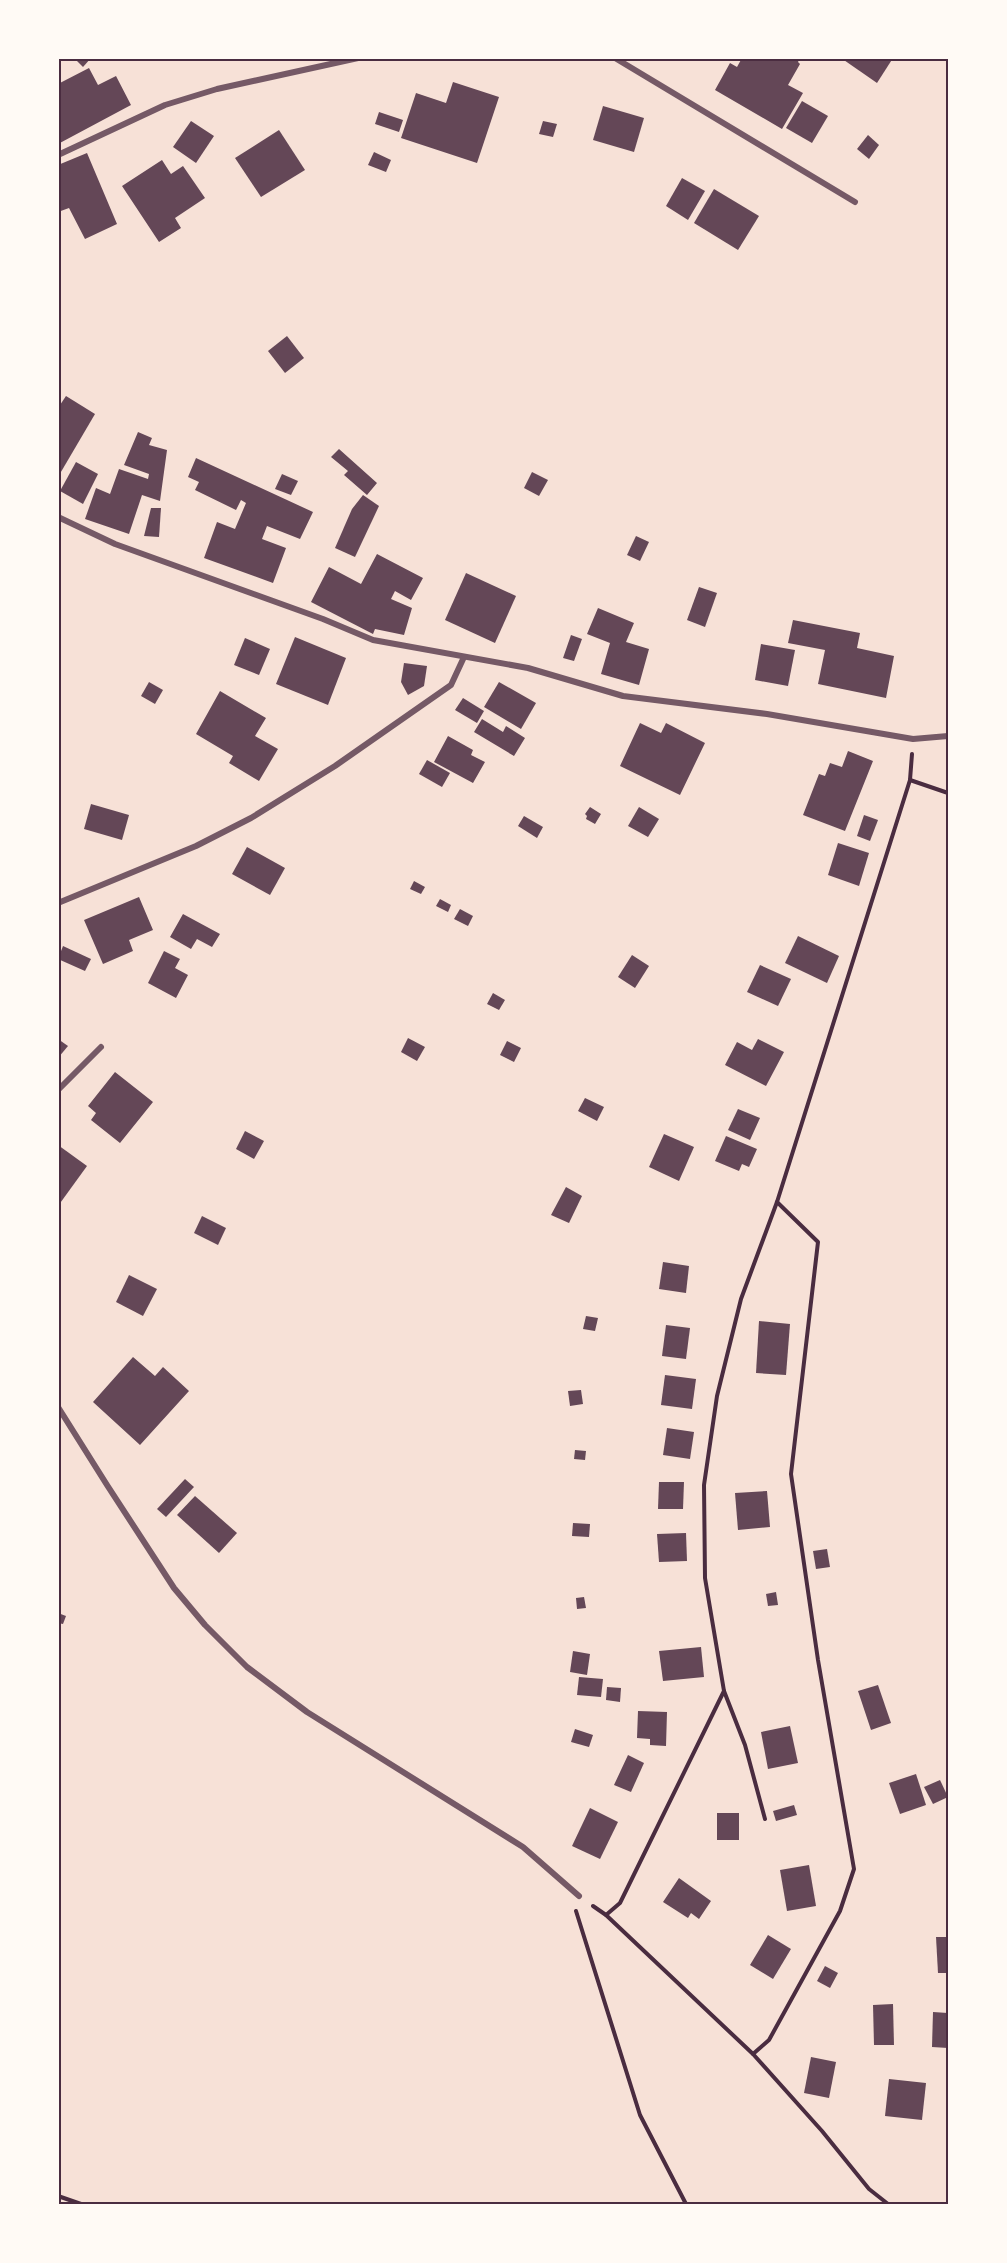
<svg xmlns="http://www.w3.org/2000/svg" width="1007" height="2263" viewBox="0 0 1007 2263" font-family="'Roboto Serif',serif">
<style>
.building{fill:#644757}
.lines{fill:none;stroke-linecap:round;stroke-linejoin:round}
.path{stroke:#4a2c40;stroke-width:4}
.minor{stroke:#755966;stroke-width:6}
.neatline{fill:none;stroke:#4a2c40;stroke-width:2}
</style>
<rect width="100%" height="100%" fill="#f7e1d7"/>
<!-- building -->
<g class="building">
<polygon points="74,58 91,58 83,67"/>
<polygon points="742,58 800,58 798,62 800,64 788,85 803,93 782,129 715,90 730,63 737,67"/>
<polygon points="841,58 893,58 877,83"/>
<polygon points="89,68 98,85 116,76 131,105 58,144 58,84"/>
<polygon points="453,82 499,97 477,163 401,138 416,93 446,103"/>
<polygon points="802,101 828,116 812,143 786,128"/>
<polygon points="603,106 644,118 634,152 593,140"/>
<polygon points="379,112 403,120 399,132 375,124"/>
<polygon points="191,121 214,136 196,163 173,147"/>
<polygon points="543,121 557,124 553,137 539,134"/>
<polygon points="279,130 305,170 261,197 235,158"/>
<polygon points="868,135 879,145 869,159 857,149"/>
<polygon points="374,152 391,160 386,172 368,165"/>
<polygon points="87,153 117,224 85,239 69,208 58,212 58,165"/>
<polygon points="162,160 171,174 183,166 205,198 175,218 181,228 159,242 122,186"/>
<polygon points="682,178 705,191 688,220 666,206"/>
<polygon points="714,189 759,216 738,250 694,223"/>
<polygon points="287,336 304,358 285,373 268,351"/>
<polygon points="66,396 95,414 58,477 58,408"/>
<polygon points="138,432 152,438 149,445 167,450 160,501 142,495 129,534 85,519 96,488 110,494 119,469 148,479 149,474 124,465"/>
<polygon points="339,449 377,483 367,495 344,475 348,471 331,457"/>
<polygon points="196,458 313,512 300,539 267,526 262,539 286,548 273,583 204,558 217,522 235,529 246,503 241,500 236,510 195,490 199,482 188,477"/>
<polygon points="76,462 98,474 83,504 60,491"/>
<polygon points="532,472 548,480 539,496 524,488"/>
<polygon points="282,474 298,481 291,495 275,489"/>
<polygon points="363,495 379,506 355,557 335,548 352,509"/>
<polygon points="151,508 161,508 159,537 144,536"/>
<polygon points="636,536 649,542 640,561 627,555"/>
<polygon points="377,554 423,578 411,600 395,591 391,599 412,608 404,635 375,629 373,634 311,602 329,567 361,584"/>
<polygon points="466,573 516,596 495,643 445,620"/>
<polygon points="699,587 717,593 705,627 687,620"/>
<polygon points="598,608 634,623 626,642 649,649 639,685 601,674 610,643 587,634"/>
<polygon points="793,620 860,633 857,648 894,656 886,698 818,684 825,650 788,643"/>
<polygon points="571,635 582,639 574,661 563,658"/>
<polygon points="295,637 346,658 328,705 276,684"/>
<polygon points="245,638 270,649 259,675 234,665"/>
<polygon points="761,644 795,650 788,686 755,680"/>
<polygon points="404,663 427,666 424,686 408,695 401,682"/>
<polygon points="149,682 163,690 155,704 141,696"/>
<polygon points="499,682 536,703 521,729 484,707"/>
<polygon points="220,691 266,718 255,736 278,749 259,781 229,763 233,756 196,734"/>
<polygon points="463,698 484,711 477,723 455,710"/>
<polygon points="482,719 503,732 506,726 525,738 514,756 474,732"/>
<polygon points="640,723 661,733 666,723 705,743 680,795 620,766"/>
<polygon points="448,736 473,750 471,755 485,762 473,783 434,762"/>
<polygon points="848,751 873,761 845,831 803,815 819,774 825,776 830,763 842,767"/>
<polygon points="427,760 450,773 442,787 419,774"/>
<polygon points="91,804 129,815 122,840 84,829"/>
<polygon points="590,807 601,814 595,824 586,819 587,816 585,814"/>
<polygon points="639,807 659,819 648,837 628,826"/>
<polygon points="864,815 878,820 870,841 857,836"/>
<polygon points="524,816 543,827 537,838 518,826"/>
<polygon points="838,843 869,853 859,886 828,875"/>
<polygon points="247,847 285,868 270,895 232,874"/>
<polygon points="414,881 425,887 421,894 410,889"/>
<polygon points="139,897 153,930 129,940 133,951 103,964 84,920"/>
<polygon points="440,899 451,905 448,912 436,906"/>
<polygon points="460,909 473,916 468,926 454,919"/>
<polygon points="183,914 220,934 212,947 197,939 191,949 170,937"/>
<polygon points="798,936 839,956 827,983 785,963"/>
<polygon points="63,946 91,959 85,971 58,959"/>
<polygon points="164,951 180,959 175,968 188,975 176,998 148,983"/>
<polygon points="632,955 649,966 635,988 618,977"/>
<polygon points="760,965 791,979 778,1006 747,992"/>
<polygon points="493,993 505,1000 499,1010 487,1004"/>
<polygon points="408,1038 425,1047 417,1061 401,1052"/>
<polygon points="58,1039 68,1046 58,1058"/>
<polygon points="758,1039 784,1052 766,1086 725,1065 737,1042 752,1050"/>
<polygon points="507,1041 521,1048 514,1062 500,1055"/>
<polygon points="115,1072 153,1102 120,1143 91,1120 96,1113 88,1106"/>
<polygon points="585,1098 604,1107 597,1121 578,1111"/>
<polygon points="738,1109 760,1118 750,1140 728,1130"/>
<polygon points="245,1131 264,1141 254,1159 236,1149"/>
<polygon points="664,1134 694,1147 679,1181 649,1167"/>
<polygon points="726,1136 757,1149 749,1167 742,1164 739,1171 715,1161"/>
<polygon points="58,1145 87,1166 58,1206"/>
<polygon points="566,1187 582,1196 569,1223 551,1215"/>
<polygon points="202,1216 226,1228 218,1245 194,1233"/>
<polygon points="663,1262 689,1266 686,1293 659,1289"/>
<polygon points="129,1275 157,1289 143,1316 116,1302"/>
<polygon points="586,1316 598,1318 595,1331 583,1329"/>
<polygon points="759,1321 790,1324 786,1375 756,1373"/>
<polygon points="666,1325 690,1328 686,1359 662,1356"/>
<polygon points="133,1357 155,1376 163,1367 189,1391 140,1445 93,1402"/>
<polygon points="665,1375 696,1379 692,1409 661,1405"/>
<polygon points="581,1390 583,1404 570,1406 568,1391"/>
<polygon points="667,1428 694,1432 690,1459 663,1455"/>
<polygon points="575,1450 586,1451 585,1460 574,1459"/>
<polygon points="185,1479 194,1487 166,1517 157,1509"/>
<polygon points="659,1482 684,1482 683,1509 658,1509"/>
<polygon points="767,1491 770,1527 738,1530 735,1493"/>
<polygon points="195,1496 237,1533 219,1553 177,1515"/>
<polygon points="573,1523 590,1524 589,1537 572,1536"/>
<polygon points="686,1533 687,1561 659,1562 657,1534"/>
<polygon points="827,1549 830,1567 816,1569 813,1551"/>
<polygon points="776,1592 778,1605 768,1606 766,1594"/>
<polygon points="584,1597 586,1608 577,1609 576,1598"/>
<polygon points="58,1613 66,1616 63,1624 58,1623"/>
<polygon points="701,1647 704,1677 663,1681 659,1651"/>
<polygon points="573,1651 590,1654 587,1675 570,1672"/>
<polygon points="579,1677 603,1679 601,1697 577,1695"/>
<polygon points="878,1685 891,1723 871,1730 858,1691"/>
<polygon points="607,1687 621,1688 620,1702 606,1700"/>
<polygon points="638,1711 667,1712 666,1746 650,1745 650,1739 637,1738"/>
<polygon points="790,1726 798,1763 768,1769 761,1732"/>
<polygon points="575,1729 593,1735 589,1747 571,1742"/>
<polygon points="628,1755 644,1763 631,1792 614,1785"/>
<polygon points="916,1774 926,1805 900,1814 889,1783"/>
<polygon points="940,1780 948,1797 933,1804 924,1787"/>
<polygon points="794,1805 797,1815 776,1821 773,1811"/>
<polygon points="590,1808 618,1822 600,1859 572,1846"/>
<rect x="717" y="1813" width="22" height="27"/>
<polygon points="809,1865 816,1906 787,1911 780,1870"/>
<polygon points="679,1878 711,1901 699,1919 691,1913 688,1918 663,1902"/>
<polygon points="768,1935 791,1949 773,1979 750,1965"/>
<polygon points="936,1937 948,1937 948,1973 938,1973"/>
<polygon points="825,1966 838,1973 830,1988 817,1981"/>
<polygon points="893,2004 894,2045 874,2045 873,2005"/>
<polygon points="933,2012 948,2013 948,2048 932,2047"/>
<polygon points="811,2057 836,2062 829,2098 804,2093"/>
<polygon points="889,2079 926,2083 922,2120 885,2116"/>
</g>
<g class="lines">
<!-- path -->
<g class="path">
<polyline points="910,780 948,793"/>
<polyline points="724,1691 745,1745 765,1819"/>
<polyline points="593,1906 606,1915 753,2054 822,2131 869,2189 888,2204"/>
<polyline points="576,1911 640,2115 686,2204"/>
<polyline points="606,1915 620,1903 724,1691 705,1578 704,1485 717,1396 741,1299 777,1202 910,780 912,754"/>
<polyline points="753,2054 769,2040 840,1911 854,1869 818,1660 791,1474 818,1242 777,1202"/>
<polyline points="58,2196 81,2204"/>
</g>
<!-- minor -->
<g class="minor">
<polyline points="615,58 855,202"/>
<polyline points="58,155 165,105 217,89 358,58"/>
<polyline points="58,517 115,544 323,619 373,640 528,668 623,696 767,714 913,739 948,736"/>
<polyline points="58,903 196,846 251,818 335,766 451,685 464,657"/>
<polyline points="58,1090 101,1047"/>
<polyline points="58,1407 107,1485 174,1588 205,1625 247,1667 307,1712 523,1847 579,1896"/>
</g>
</g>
<!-- border -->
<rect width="1007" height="2263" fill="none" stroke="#fffaf5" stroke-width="120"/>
<rect x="60" y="60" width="887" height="2143" class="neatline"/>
</svg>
